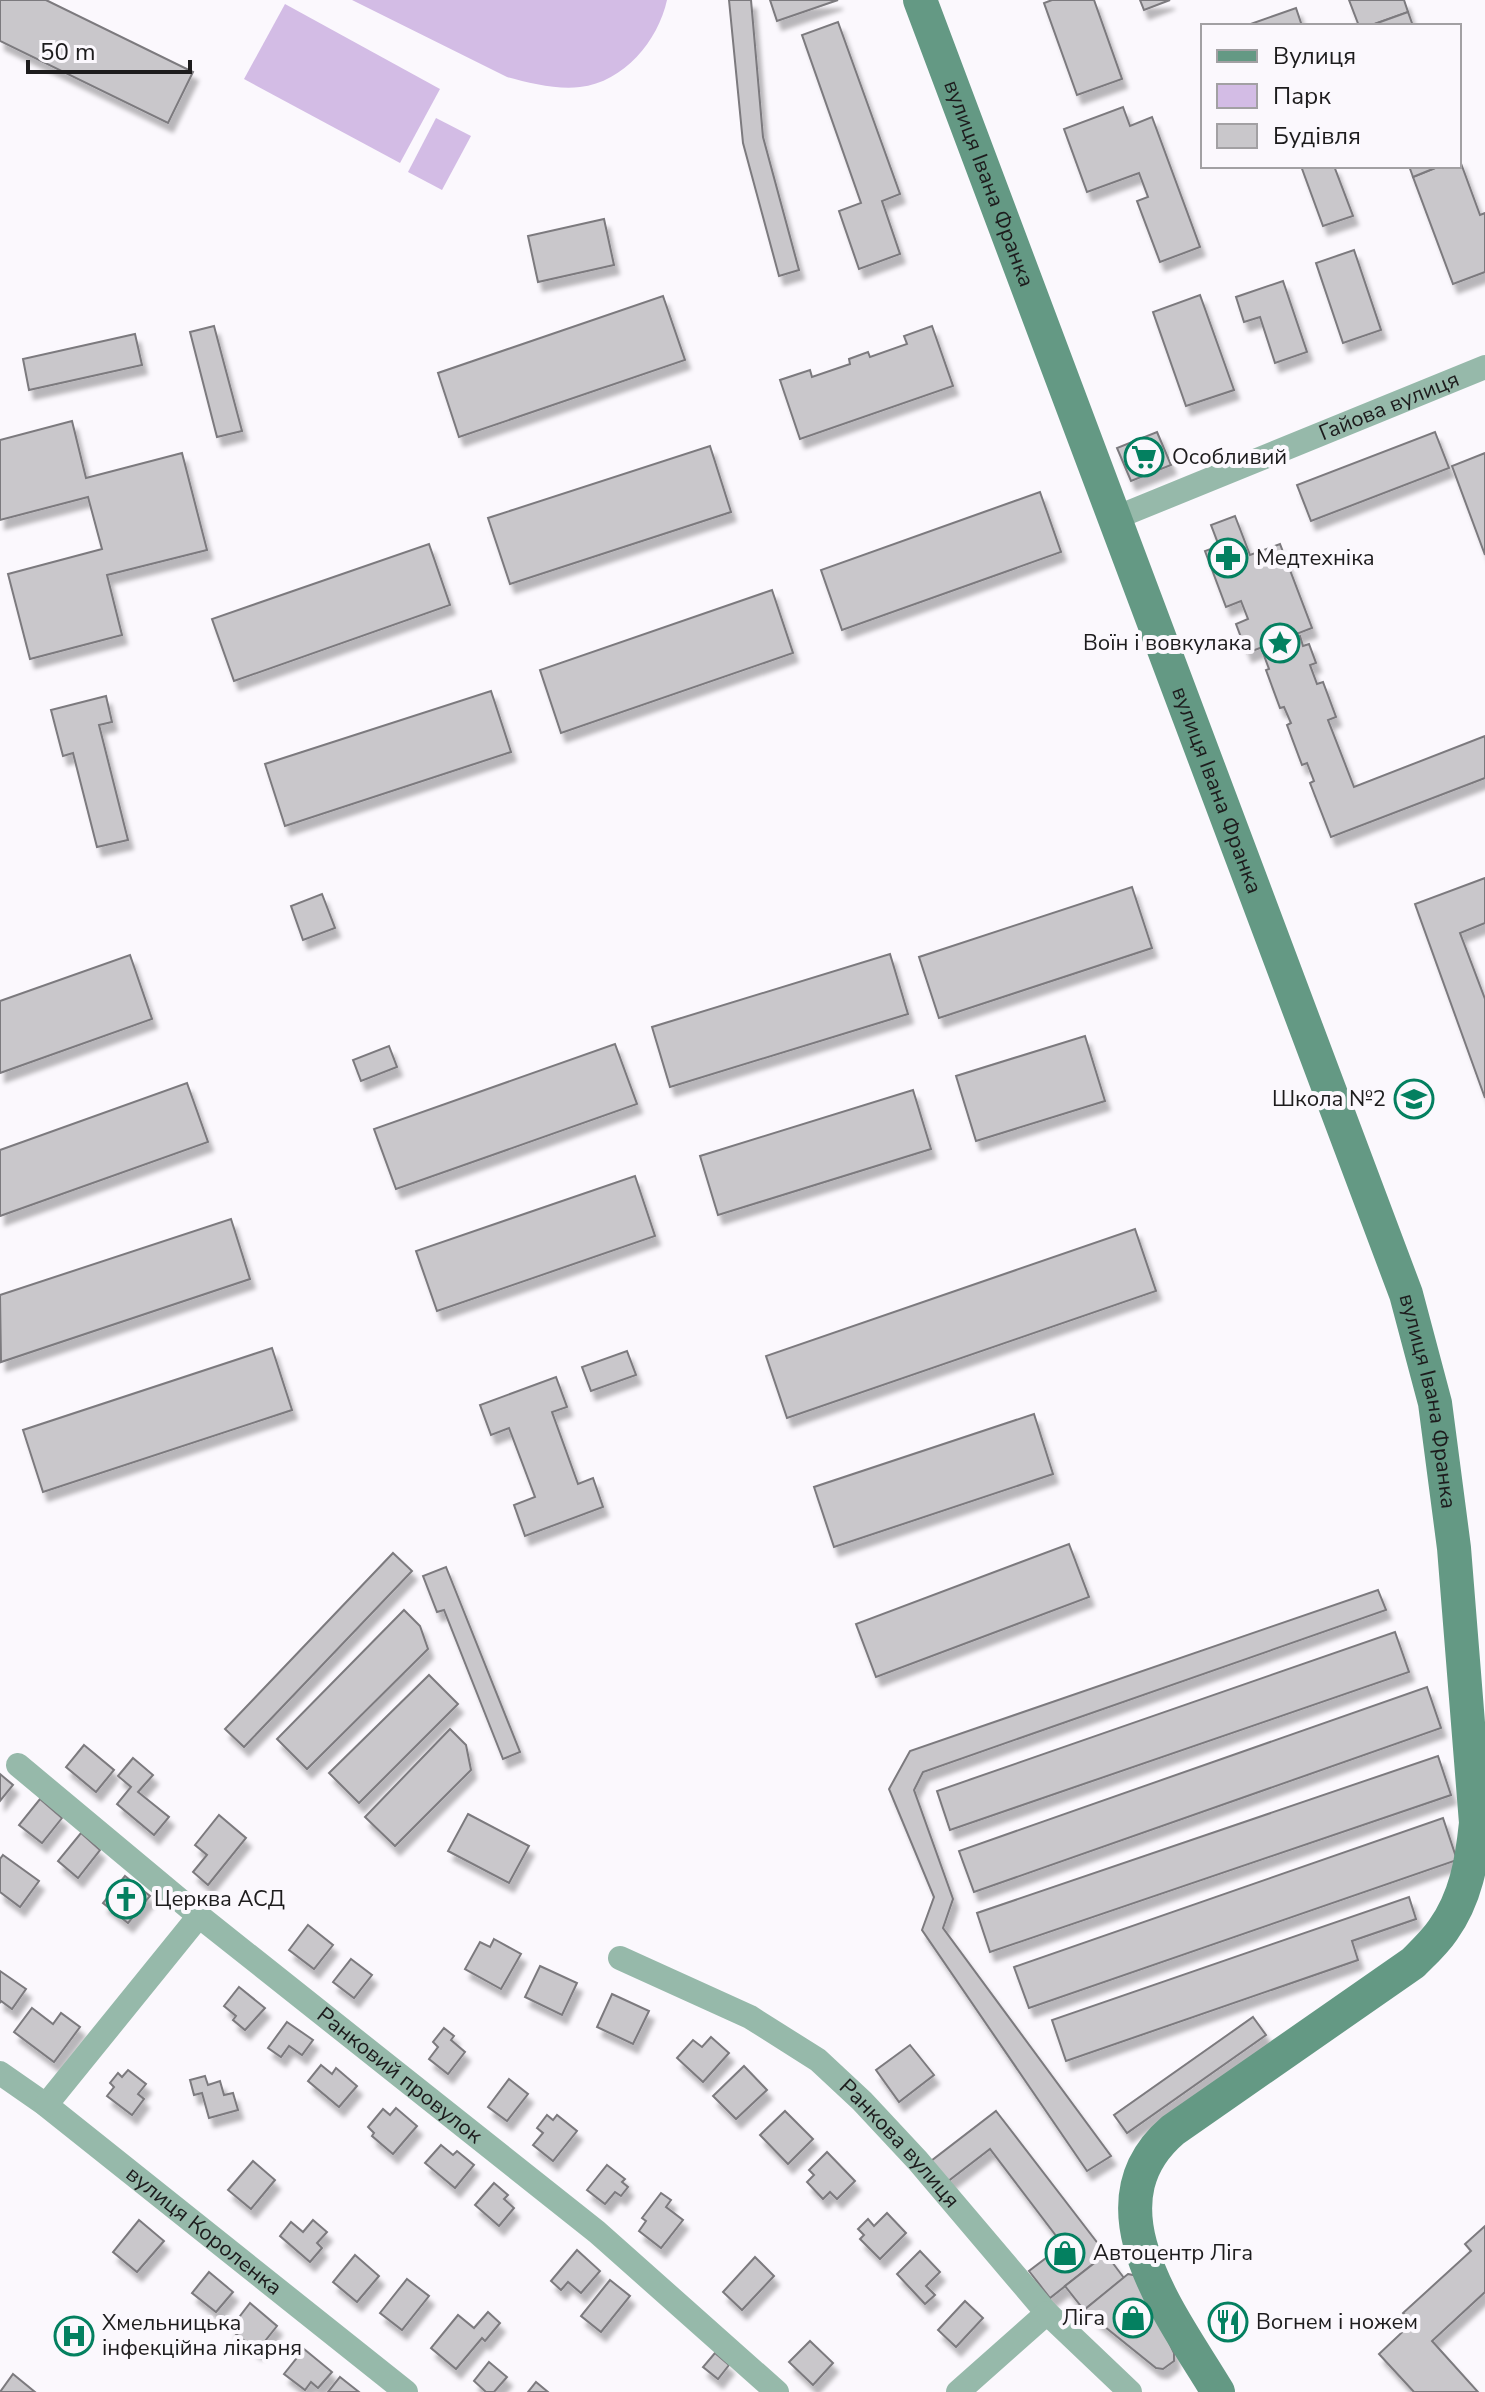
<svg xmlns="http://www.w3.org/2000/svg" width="1485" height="2392" viewBox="0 0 1485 2392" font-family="'Nunito Sans',sans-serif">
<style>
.green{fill:#d3bce5}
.building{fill:#c9c7cb;stroke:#7c7a7e;stroke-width:2;filter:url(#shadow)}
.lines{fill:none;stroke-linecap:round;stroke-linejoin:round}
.street{stroke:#96b9aa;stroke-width:24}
.secondary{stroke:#649984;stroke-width:34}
.labels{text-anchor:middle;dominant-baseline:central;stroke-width:8;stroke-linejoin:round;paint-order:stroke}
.street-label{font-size:22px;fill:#1d1c1d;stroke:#fbf8fd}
.poi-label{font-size:22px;fill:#1d1c1d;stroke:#fbf8fd;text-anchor:start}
</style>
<defs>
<filter id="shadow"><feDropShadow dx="5" dy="9" stdDeviation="2" flood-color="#0004"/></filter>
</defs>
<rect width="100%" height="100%" fill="#fbf8fd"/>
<!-- green -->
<g class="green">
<path d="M352 0H667C658 41 624 82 580 87 558 90 528 83 507 77Z"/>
<polygon points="285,4 440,89 400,163 244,79"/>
<polygon points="436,118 471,136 442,190 408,172"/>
</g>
<!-- building -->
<g class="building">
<polygon points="0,0 46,0 193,72 168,123 0,41"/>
<polygon points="729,0 751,0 763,137 799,270 779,276 743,143"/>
<polygon points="770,0 838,0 777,21"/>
<polygon points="1052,0 1094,0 1122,79 1077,95 1044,3"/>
<polygon points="1140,0 1170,0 1144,10"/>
<polygon points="1349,0 1404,0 1408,12 1369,26 1359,26"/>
<polygon points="1296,8 1302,26 1245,26"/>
<polygon points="1408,12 1413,26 1369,26"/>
<polygon points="838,22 900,194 882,201 900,254 859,269 839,211 861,203 802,35"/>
<polygon points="1123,107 1130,126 1152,117 1200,247 1160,262 1137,201 1148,197 1139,173 1087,192 1064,129"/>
<polygon points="1459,158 1480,215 1485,213 1485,272 1453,284 1413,177 1440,166 1459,166"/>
<polygon points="1301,166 1334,166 1353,216 1323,226"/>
<polygon points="1409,166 1440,166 1413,177"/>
<polygon points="604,219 614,265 538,282 528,236"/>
<polygon points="1354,250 1381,330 1343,343 1316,263"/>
<polygon points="1283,281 1307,352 1275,363 1260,317 1244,322 1236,297"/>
<polygon points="1200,295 1234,390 1186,406 1153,312"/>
<polygon points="663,296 685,360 459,437 438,373"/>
<polygon points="214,326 242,431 217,437 190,332"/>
<polygon points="932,326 953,386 800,439 780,380 810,370 812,377 850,364 849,359 868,352 870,357 907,344 904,336"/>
<polygon points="135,334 142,365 29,390 23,359"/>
<polygon points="72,421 86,478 182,453 207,550 107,575 122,635 30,659 8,574 102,549 88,497 0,520 0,440"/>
<polygon points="1157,432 1171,465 1131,481 1117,448"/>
<polygon points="1435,432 1449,468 1311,521 1297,485"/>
<polygon points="710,446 731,512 510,584 488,518"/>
<polygon points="1485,453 1485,555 1452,466"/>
<polygon points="1040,492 1061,552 842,630 821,570"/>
<polygon points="1235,516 1250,555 1280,544 1312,628 1247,653 1236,624 1248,619 1241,601 1226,607 1205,551 1219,546 1211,525"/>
<polygon points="429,544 450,605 234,681 212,619"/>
<polygon points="772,590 793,653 561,733 540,670"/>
<polygon points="1300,636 1303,646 1309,644 1316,663 1310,665 1317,684 1323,682 1336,717 1328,720 1354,787 1485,736 1485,778 1331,837 1310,783 1314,781 1307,763 1302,765 1287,725 1291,723 1284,707 1280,708 1266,670 1269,669 1262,650"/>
<polygon points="491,691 511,752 285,826 265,764"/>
<polygon points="106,696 112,722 99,725 128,840 97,847 73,753 63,756 51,710"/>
<polygon points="1485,878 1485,923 1460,933 1485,999 1485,1098 1415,904"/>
<polygon points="1132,887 1152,948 939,1018 919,957"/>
<polygon points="322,894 335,928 303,940 291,906"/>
<polygon points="890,954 908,1014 670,1087 652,1027"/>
<polygon points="130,955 152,1019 0,1073 0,1001"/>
<polygon points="1085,1036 1105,1101 976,1141 956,1076"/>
<polygon points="615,1044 637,1104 396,1189 374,1129"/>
<polygon points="389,1046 397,1067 361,1081 353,1060"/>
<polygon points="187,1083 208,1142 0,1216 0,1150"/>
<polygon points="913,1090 931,1149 718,1215 700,1156"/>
<polygon points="635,1176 655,1236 437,1311 416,1251"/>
<polygon points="231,1219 250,1279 1,1362 0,1295"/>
<polygon points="1135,1229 1156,1291 787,1418 766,1356"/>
<polygon points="272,1348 292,1410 43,1492 23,1430"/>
<polygon points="627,1351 636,1375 591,1391 582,1367"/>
<polygon points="556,1377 567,1407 552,1412 578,1484 593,1478 603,1507 525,1536 514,1505 535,1497 509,1428 491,1435 480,1405"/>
<polygon points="1034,1414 1053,1474 834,1547 814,1487"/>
<polygon points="1069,1544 1089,1597 876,1677 856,1624"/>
<polygon points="393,1553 412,1571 244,1747 225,1729"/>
<polygon points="446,1567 520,1752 503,1759 444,1610 437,1612 423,1576"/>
<polygon points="1378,1590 1386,1610 923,1772 914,1790 953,1899 943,1928 1111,2156 1087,2171 922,1930 934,1897 889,1789 910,1751"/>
<polygon points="404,1610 420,1626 428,1649 307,1769 277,1739"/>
<polygon points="1395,1632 1409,1672 950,1830 937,1791"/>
<polygon points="429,1675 458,1704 359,1803 329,1773"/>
<polygon points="1427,1687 1441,1728 974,1892 959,1851"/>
<polygon points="450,1729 466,1745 471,1770 395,1846 365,1817"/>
<polygon points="84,1745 114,1770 96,1792 66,1767"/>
<polygon points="1438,1756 1451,1795 990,1952 977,1913"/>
<polygon points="133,1758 153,1775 138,1792 169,1817 154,1835 117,1804 131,1787 118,1776"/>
<polygon points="0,1774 13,1785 0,1801"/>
<polygon points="40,1799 62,1818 42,1843 19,1825"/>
<polygon points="468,1814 529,1846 509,1883 448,1851"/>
<polygon points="219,1815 246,1838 208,1885 193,1872 207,1855 195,1845"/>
<polygon points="1443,1818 1457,1860 1029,2008 1014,1967"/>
<polygon points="81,1833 100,1850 78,1878 58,1861"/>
<polygon points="3,1855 39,1881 20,1907 0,1892 0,1859"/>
<polygon points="125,1876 150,1896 128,1923 103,1903"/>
<polygon points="1409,1897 1416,1919 1352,1941 1358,1960 1066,2061 1052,2020"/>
<polygon points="308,1925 333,1945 314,1969 289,1950"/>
<polygon points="494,1939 521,1954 501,1989 465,1969 480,1942 490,1947"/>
<polygon points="351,1959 372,1975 354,1998 333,1982"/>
<polygon points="540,1966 577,1983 562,2015 525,1997"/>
<polygon points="0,1971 26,1989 12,2009 1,2001 0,2003"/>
<polygon points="239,1987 265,2008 245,2030 233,2020 236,2016 224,2006"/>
<polygon points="612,1994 649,2011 633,2044 597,2027"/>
<polygon points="32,2008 53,2024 61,2013 80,2027 54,2062 14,2032"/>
<polygon points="1253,2017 1266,2035 1127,2133 1114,2115"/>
<polygon points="287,2022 313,2040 302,2055 289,2046 281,2057 268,2048"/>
<polygon points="444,2028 454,2036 451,2040 465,2052 448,2074 429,2059 438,2047 433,2042"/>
<polygon points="711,2037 729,2053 703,2082 677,2058 693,2040 702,2047"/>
<polygon points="910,2045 934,2075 899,2102 876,2070"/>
<polygon points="321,2065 332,2074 336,2068 357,2086 339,2107 308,2081"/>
<polygon points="744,2066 767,2090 736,2119 713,2096"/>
<polygon points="128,2070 146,2084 138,2094 144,2099 132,2115 107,2096 114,2087 110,2083 118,2073 122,2077"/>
<polygon points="205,2076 208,2085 220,2081 224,2095 233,2093 238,2110 209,2118 202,2093 194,2095 190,2080"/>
<polygon points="509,2079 528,2094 507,2121 488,2107"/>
<polygon points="396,2108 417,2126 393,2154 372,2136 374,2133 368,2127 383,2109 390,2115"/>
<polygon points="785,2111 813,2139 788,2164 760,2135"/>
<polygon points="996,2111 1106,2254 1050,2298 1029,2271 1063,2245 990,2149 947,2182 931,2161"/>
<polygon points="547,2115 553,2120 557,2115 577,2131 553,2161 533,2145 543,2133 537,2128"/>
<polygon points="441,2145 453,2155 457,2151 474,2165 455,2188 425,2163"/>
<polygon points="827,2152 855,2181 837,2199 830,2192 823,2199 807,2182 814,2175 809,2170"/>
<polygon points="253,2161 275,2180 251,2209 228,2190"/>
<polygon points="607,2165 625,2179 622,2182 628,2187 621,2196 615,2192 605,2204 587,2190"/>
<polygon points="494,2183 508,2195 504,2199 514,2208 499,2226 475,2205"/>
<polygon points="661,2193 671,2200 666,2207 683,2220 661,2248 639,2231 646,2221 642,2218"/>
<polygon points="887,2213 906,2233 880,2259 860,2239 864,2235 858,2229 868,2219 874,2226"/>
<polygon points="139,2220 164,2241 137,2272 113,2252"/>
<polygon points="313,2220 327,2232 317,2243 322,2248 310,2262 280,2236 291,2222 303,2232"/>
<polygon points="1485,2226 1485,2292 1432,2341 1478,2392 1414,2392 1379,2354 1412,2323 1403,2313 1471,2251 1465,2244"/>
<polygon points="577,2250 600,2271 581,2293 568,2282 561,2290 551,2281"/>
<polygon points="920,2251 940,2272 926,2286 935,2295 925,2304 897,2274"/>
<polygon points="1106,2254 1124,2278 1084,2310 1065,2286"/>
<polygon points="355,2255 379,2276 357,2302 333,2282"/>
<polygon points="755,2257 774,2276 742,2310 723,2292"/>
<polygon points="209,2272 233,2292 216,2312 192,2293"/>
<polygon points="1128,2274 1138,2276 1174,2353 1174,2361 1163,2369 1156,2368 1084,2310"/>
<polygon points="407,2279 429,2296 402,2330 380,2313"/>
<polygon points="610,2280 630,2296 601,2332 581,2316"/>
<polygon points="965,2301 983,2318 956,2347 938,2330"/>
<polygon points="250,2303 277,2326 257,2351 230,2329"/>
<polygon points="488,2312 500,2323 485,2341 482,2338 456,2369 431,2348 458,2315 474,2328"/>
<polygon points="810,2341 833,2363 813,2385 789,2362"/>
<polygon points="304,2349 332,2372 318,2388 311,2382 305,2390 284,2374"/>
<polygon points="715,2353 729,2365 718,2379 703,2367"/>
<polygon points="489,2362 507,2377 494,2392 486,2392 474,2381"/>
<polygon points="13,2374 35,2392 0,2392"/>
<polygon points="340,2377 359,2392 328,2392"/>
<polygon points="536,2382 548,2392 528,2392"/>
</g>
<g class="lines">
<!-- street -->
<g class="street">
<path id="s1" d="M1115 518 1485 367"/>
<path id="s2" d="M18 1765 199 1916 597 2232 777 2392"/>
<path id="s3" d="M620 1958 750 2017 818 2060 862 2101 918 2161 1047 2313 1130 2392"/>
<path id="s4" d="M0 2073 46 2105 406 2392"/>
<polyline points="46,2105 199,1916"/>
<polyline points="958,2392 1047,2313"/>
</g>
<!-- secondary -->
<path class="secondary" id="s5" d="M920 0 1406 1294 1435 1403 1454 1548 1476 1823C1472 1861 1466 1898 1443 1930 1435 1942 1423 1953 1413 1963L1173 2130C1084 2206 1174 2318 1218 2392"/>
</g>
<!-- icons -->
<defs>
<symbol id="supermarket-ring" viewBox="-11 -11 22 22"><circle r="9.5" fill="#fbf8fd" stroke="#048060" stroke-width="1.5"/><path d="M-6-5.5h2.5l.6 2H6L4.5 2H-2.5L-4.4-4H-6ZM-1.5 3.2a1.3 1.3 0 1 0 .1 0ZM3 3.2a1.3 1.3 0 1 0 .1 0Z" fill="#048060"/></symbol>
<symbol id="pharmacy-ring" viewBox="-11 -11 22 22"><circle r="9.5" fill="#fbf8fd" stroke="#048060" stroke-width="1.5"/><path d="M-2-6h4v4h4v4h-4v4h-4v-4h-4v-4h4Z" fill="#048060"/></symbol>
<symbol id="sight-ring" viewBox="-11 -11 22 22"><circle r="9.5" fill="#fbf8fd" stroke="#048060" stroke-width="1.5"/><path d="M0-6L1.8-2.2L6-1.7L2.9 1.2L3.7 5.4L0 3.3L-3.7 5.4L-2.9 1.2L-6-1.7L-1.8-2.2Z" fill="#048060"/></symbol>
<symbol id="school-ring" viewBox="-11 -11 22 22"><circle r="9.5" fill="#fbf8fd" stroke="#048060" stroke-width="1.5"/><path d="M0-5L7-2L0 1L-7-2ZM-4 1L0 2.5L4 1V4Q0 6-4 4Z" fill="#048060"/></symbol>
<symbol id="church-ring" viewBox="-11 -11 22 22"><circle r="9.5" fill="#fbf8fd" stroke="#048060" stroke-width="1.5"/><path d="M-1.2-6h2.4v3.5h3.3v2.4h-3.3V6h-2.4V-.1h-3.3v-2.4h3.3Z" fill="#048060"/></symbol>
<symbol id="shop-ring" viewBox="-11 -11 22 22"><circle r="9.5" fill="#fbf8fd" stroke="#048060" stroke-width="1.5"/><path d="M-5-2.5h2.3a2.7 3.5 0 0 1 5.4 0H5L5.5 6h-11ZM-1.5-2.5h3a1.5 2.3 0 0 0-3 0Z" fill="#048060"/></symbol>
<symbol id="restaurant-ring" viewBox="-11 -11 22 22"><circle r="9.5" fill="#fbf8fd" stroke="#048060" stroke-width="1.5"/><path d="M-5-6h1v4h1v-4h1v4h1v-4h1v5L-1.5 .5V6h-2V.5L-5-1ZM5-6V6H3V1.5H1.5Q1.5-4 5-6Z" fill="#048060"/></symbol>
<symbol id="hospital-ring" viewBox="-11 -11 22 22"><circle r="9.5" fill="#fbf8fd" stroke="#048060" stroke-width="1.5"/><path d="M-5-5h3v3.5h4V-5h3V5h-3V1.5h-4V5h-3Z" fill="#048060"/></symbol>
</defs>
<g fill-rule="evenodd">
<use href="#supermarket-ring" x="1122" y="435" width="44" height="44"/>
<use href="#pharmacy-ring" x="1206" y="536" width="44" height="44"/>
<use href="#sight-ring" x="1258" y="621" width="44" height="44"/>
<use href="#school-ring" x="1392" y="1077" width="44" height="44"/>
<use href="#church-ring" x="104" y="1877" width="44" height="44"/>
<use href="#shop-ring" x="1043" y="2231" width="44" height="44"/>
<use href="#shop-ring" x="1111" y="2296" width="44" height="44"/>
<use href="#restaurant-ring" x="1206" y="2300" width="44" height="44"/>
<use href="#hospital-ring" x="52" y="2314" width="44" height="44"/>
</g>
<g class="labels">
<!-- street labels -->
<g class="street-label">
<text stroke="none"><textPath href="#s5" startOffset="196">вулиця Івана Франка</textPath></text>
<text stroke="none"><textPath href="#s1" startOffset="296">Гайова вулиця</textPath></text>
<text stroke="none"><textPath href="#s5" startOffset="844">вулиця Івана Франка</textPath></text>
<text stroke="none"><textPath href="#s5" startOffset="1492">вулиця Івана Франка</textPath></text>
<text stroke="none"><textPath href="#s2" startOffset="492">Ранковий провулок</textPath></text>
<text stroke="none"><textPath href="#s3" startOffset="340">Ранкова вулиця</textPath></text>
<text stroke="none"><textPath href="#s4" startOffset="258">вулиця Короленка</textPath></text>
</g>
<!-- poi labels -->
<g class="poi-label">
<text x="1172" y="457">Особливий</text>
<text x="1256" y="558">Медтехніка</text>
<text x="1252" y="643" text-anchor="end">Воїн і вовкулака</text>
<text x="1386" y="1099" text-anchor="end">Школа №2</text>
<text x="154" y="1899">Церква АСД</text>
<text x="1093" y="2253">Автоцентр Ліга</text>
<text x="1105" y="2318" text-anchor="end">Ліга</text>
<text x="1256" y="2322">Вогнем і ножем</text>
<text x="102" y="2323">Хмельницька<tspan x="102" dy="25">інфекційна лікарня</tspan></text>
</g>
</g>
<!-- legend -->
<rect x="1201" y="24" width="260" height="144" fill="#fbf8fd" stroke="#a2a0a3" stroke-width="2"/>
<rect x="1217" y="50" width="40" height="12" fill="#649984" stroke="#a2a0a3" stroke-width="2"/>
<text x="1273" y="64" font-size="24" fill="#1d1c1d">Вулиця</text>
<rect x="1217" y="84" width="40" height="24" fill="#d3bce5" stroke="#a2a0a3" stroke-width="2"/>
<text x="1273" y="104" font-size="24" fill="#1d1c1d">Парк</text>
<rect x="1217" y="124" width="40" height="24" fill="#c9c7cb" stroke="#a2a0a3" stroke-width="2"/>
<text x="1273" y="144" font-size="24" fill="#1d1c1d">Будівля</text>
<!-- scale -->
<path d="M28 60v12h162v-12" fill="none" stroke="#1d1c1d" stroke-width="4"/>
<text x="40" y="60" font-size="24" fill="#1d1c1d" stroke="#fbf8fd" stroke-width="6" paint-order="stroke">50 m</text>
</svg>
